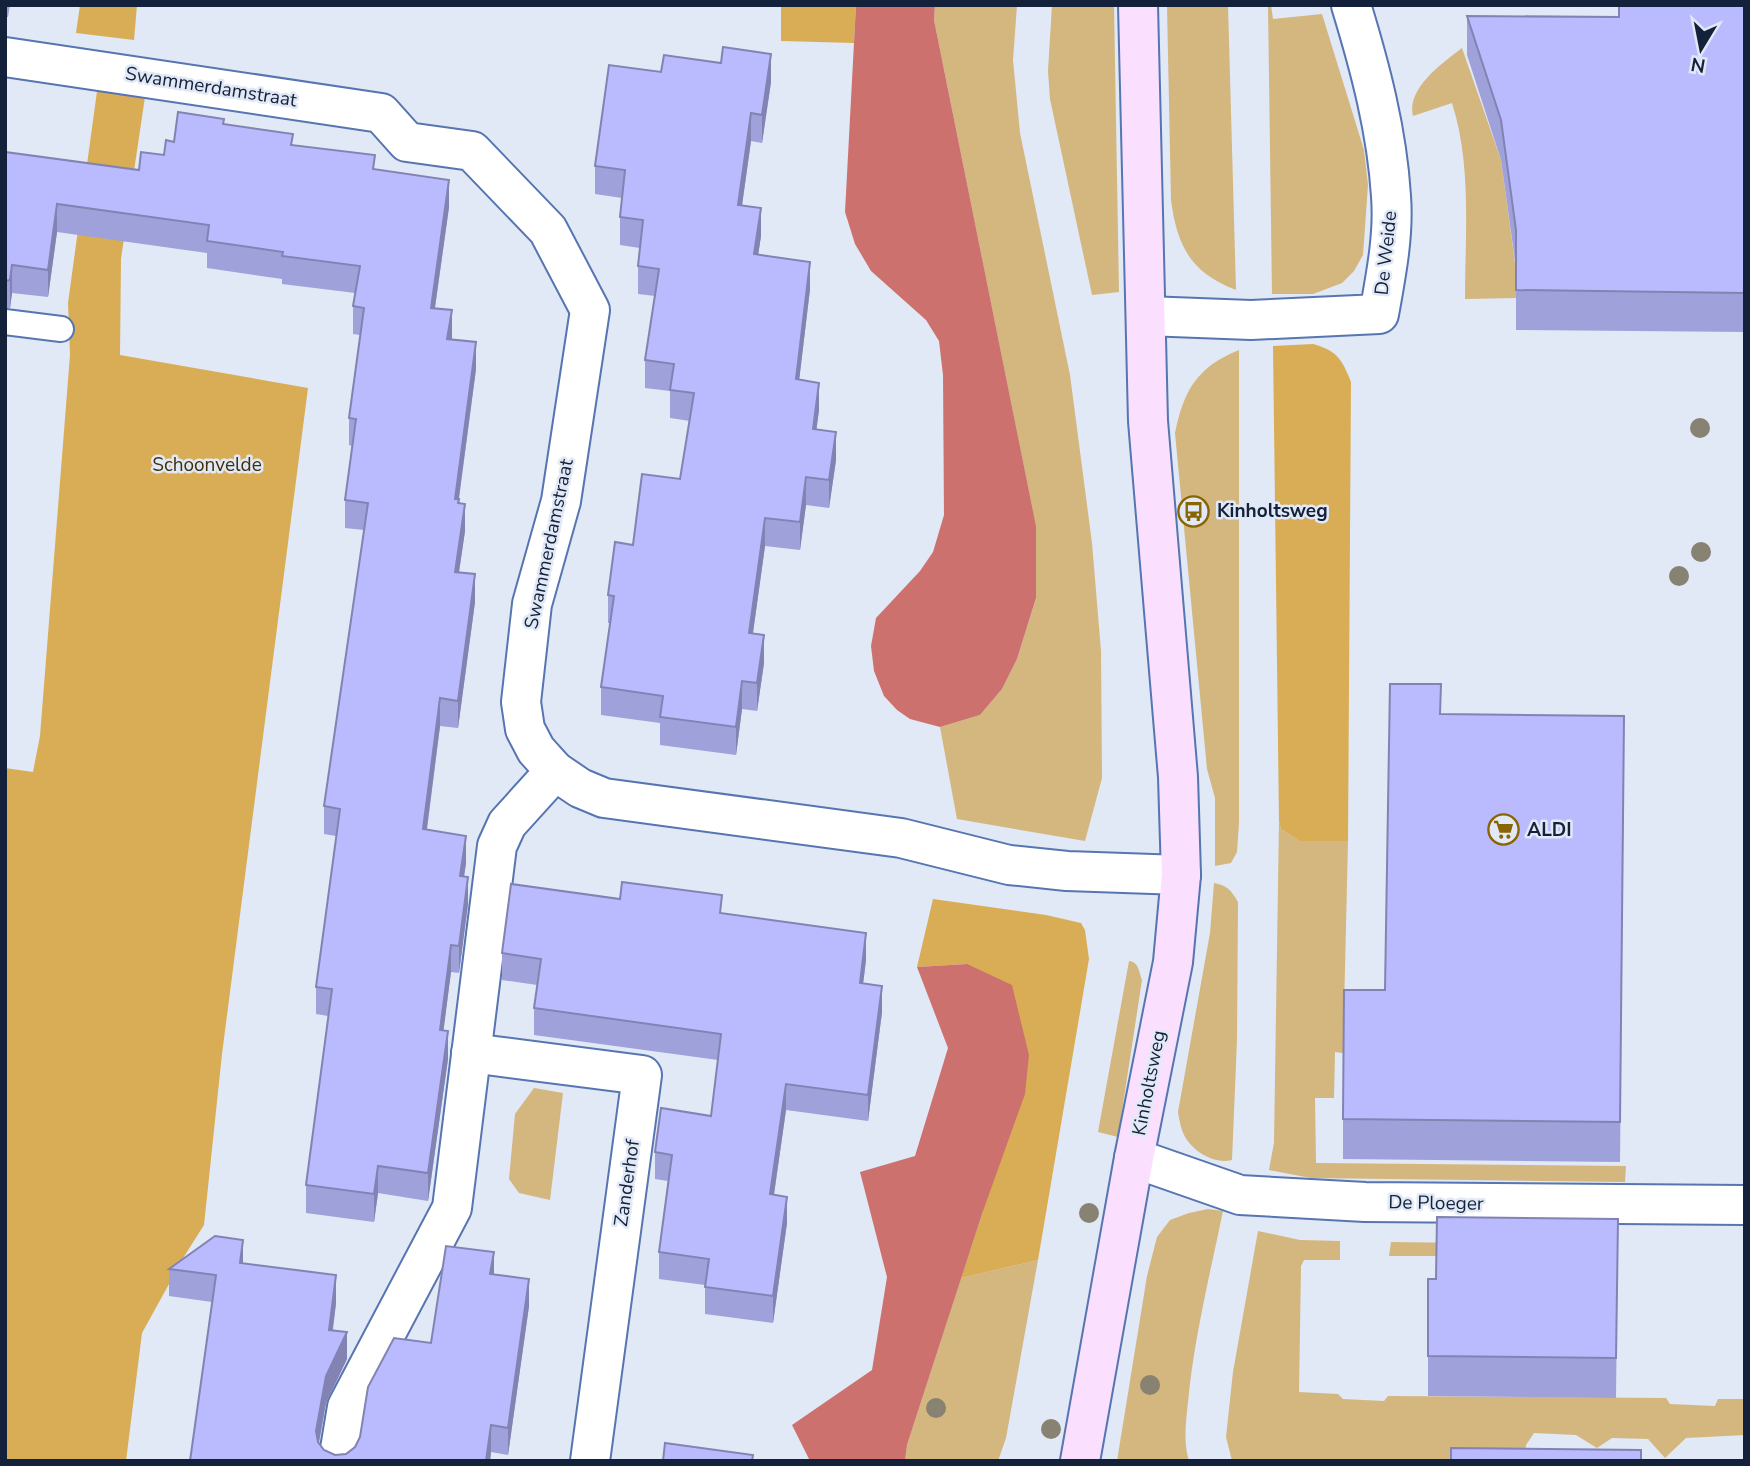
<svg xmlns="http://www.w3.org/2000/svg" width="1750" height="1466" viewBox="0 0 1750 1466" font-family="'Nunito Sans',sans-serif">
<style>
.green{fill:#d4b67f}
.forest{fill:#d8ad56}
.water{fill:#cd716e}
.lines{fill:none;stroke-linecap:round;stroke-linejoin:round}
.lane-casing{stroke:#5675b1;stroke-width:28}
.street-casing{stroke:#5675b1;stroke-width:42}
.secondary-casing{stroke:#5675b1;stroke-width:42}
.lane{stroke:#fff;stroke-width:24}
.street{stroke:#fff;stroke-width:38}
.secondary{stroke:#fae0fe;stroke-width:38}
.tree{fill:#888273}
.wall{fill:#9fa1da}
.shaded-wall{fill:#8283b2}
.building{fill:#b9bbfe;stroke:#8283b2;stroke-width:2}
.labels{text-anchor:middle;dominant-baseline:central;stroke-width:5;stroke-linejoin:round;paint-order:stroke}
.street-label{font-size:19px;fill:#14213a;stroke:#e1e8f6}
.park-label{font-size:19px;fill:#402f08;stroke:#e1e8f6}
.poi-label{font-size:19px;font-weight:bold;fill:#14213a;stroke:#e1e8f6;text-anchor:start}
</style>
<rect width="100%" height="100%" fill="#e1e8f6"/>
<!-- green -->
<g class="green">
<polygon points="935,5 1017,5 1013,60 1020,133 1070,375 1092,543 1101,651 1102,778 1085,841 957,819 940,727 980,715 1002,689 1017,659 1036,598 1036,527 934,20"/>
<polygon points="1052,5 1114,5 1119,292 1092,295 1050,99 1048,71"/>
<path d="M1167 5H1228L1236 290C1191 273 1177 246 1171 200Z"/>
<polygon points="1268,5 1271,5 1273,19 1322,14 1364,150 1368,185 1363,255 1354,271 1342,283 1313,294 1272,294"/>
<path d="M1462 48 1501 160 1516 270V298L1465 299C1465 234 1472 166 1452 103L1413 116C1406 88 1444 62 1462 48Z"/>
<path d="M1239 350V823L1237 852 1231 863 1215 866V798L1207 769 1175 433C1184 390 1197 367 1239 350Z"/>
<polygon points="1279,821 1281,829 1299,841 1348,841 1343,1053 1335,1052 1334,1098 1315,1098 1316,1163 1626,1166 1625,1182 1311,1178 1269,1170 1274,1143"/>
<path d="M1214 883C1228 886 1231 890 1238 902L1237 1039 1232 1160C1213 1165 1188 1149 1182 1130 1180 1124 1179 1118 1178 1112L1210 933Z"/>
<path d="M1129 961C1139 962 1139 972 1142 980L1118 1137 1098 1132Z"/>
<polygon points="534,1088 563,1093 550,1200 519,1193 509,1179 515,1114"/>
<path d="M1208 1209 1223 1211C1210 1274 1194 1338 1188 1402 1186 1421 1183 1442 1189 1461H1117L1147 1276 1157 1237 1170 1220 1189 1213Z"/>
<polygon points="1258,1231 1300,1240 1340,1241 1340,1260 1304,1260 1301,1266 1299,1392 1338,1394 1343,1399 1384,1401 1388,1396 1666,1398 1670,1404 1715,1406 1718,1399 1745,1399 1745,1435 1686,1438 1665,1458 1648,1439 1612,1438 1597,1448 1576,1435 1534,1433 1526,1445 1525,1461 1232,1461 1226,1437 1233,1372"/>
<polygon points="1391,1242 1617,1245 1617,1256 1389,1256"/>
<polygon points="1038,1260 1006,1438 998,1461 905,1461 907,1445 961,1278"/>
</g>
<!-- forest -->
<g class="forest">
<polygon points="80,5 137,5 134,40 76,33"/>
<polygon points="856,5 854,43 781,41 781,6"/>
<polygon points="98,84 146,90 121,259 120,355 308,388 222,1054 204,1225 185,1255 142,1333 126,1461 5,1461 5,1139 7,1118 5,1116 5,768 33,772 40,736 70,355 68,303"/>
<path d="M1313 344C1338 351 1342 360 1351 382L1348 841H1299L1281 829 1279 821 1273 346Z"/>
<polygon points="933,899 1046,915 1081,923 1085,930 1089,959 1038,1260 961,1278 983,1211 967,964 917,967"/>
</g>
<!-- water -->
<g class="water">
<polygon points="856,5 935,5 934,20 1036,526 1036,598 1017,659 1002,689 980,715 940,727 910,719 897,710 884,696 874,671 871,646 876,618 920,571 933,552 944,515 943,375 939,341 926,320 871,271 855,244 845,212"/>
<polygon points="967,964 1012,985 1029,1055 1025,1094 983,1211 907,1445 905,1461 810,1461 792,1425 872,1370 887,1277 860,1172 915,1156 948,1048 917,967"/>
</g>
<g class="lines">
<defs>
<polyline id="lane" points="5,322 61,329"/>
<g id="street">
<polyline points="5,57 381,113 407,142 472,151 548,230 590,310 561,501 532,604 521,702 525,729 536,750 555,771 580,788 604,798 901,838 1009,865 1067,871 1181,875"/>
<path d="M1146 316 1251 320 1379 314C1386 275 1394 235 1391 196 1387 131 1370 67 1351 5"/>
<polyline points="471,1053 642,1075 590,1461"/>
<polyline points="1134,1158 1240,1195 1365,1202 1745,1205"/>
<polyline points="338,1461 347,1407 452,1208 497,846 507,824 555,771"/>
</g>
<polyline id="secondary" points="1080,1461 1134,1158 1173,962 1181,875 1178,777 1148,421 1138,5"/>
</defs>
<!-- lane casing -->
<use href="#lane" class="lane-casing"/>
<!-- street casing -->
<use href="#street" class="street-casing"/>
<!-- secondary casing -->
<use href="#secondary" class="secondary-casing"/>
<!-- lane -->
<use href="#lane" class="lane"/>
<!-- street -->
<use href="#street" class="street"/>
<!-- secondary -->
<use href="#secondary" class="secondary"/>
</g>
<!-- trees -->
<g class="tree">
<circle cx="1700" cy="428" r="10"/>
<circle cx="1701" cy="552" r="10"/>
<circle cx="1679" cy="576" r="10"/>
<circle cx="1089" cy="1213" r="10"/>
<circle cx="1150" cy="1385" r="10"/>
<circle cx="936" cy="1408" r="10"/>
<circle cx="1051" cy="1429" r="10"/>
</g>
<!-- wall -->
<g class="wall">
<polygon points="5,5 10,5 8,17 5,17"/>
<polygon points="1745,5 1745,332 1516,330 1516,268 1501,160 1467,55 1467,16 1619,17"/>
<polygon points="721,63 771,82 762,143 751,141 742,206 761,236 758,255 810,289 799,380 819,410 816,429 836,460 829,508 806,505 800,550 765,546 753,633 764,663 757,711 742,709 736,755 660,745 660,723 601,715 601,687 610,623 608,623 608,595 633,545 680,479 690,421 670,418 670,391 645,388 645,360 655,296 638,294 638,266 640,248 620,245 620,217 622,198 595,194 595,166 661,72"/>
<polygon points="224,124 375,169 449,207 435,308 452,339 476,369 459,499 465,531 459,572 475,602 458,728 440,726 427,830 466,863 464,876 468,904 459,973 451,972 443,1031 448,1059 428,1201 378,1193 374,1222 306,1213 306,1185 328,1016 316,1014 316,987 336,836 324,834 324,806 364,530 345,528 345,500 352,446 349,445 349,418 360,335 353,334 353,306 355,293 282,284 282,279 207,268 207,253 57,232 48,297 12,293 10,308 5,308 5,152 139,170 164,155 174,142"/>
<polygon points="1441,714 1624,756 1620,1162 1343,1159 1343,1119 1385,990"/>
<polygon points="722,913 866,960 863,983 882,1012 868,1121 786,1110 774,1195 787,1223 773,1323 705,1314 705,1285 659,1279 659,1252 668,1181 655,1179 655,1152 711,1116 718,1060 534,1035 534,1008 537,985 502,980 502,953"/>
<polygon points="1618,1219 1616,1398 1428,1396 1428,1279 1436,1279"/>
<polygon points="243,1263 336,1303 333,1330 347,1359 326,1403 319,1443 324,1450 335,1455 346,1454 355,1447 431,1343 494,1274 529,1306 508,1455 491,1452 490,1461 190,1461 212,1302 169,1296 169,1269"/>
</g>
<!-- shaded-wall -->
<g class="shaded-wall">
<polygon points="771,54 771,82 762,143 762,115"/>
<polygon points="751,113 751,141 738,233 738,205"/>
<polygon points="449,180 449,207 431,335 431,308"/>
<polygon points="57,204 57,232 48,297 48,270"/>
<polygon points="761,208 761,236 754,282 754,254"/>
<polygon points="810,262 810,289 796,407 796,379"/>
<polygon points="12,265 12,293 10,308 10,280"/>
<polygon points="452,310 452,338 447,366 447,339"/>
<polygon points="476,342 476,369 455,526 455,499"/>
<polygon points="819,383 819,410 813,457 813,429"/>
<polygon points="836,432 836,460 829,508 829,480"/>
<polygon points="806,477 806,505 800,550 800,522"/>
<polygon points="465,504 465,531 455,599 455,572"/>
<polygon points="765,518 765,546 749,661 749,633"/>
<polygon points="475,574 475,602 458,728 458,701"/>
<polygon points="764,635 764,663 757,711 757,683"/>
<polygon points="742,681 742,709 736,755 736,727"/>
<polygon points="440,698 440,726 423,857 423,829"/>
<polygon points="466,836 466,863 460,903 460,876"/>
<polygon points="468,877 468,904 459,973 459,946"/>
<polygon points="866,933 866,960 860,1009 860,983"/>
<polygon points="451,945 451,972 440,1058 440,1030"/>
<polygon points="882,986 882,1012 868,1121 868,1095"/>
<polygon points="448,1031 448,1059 428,1201 428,1173"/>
<polygon points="786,1084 786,1110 770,1221 770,1194"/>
<polygon points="378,1166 378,1193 374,1222 374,1194"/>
<polygon points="787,1197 787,1223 773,1323 773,1296"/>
<polygon points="243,1240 243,1267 240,1263"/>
<polygon points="494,1252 494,1279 490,1274"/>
<polygon points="336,1275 336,1303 329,1357 329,1330"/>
<polygon points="529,1279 529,1306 508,1455 508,1428"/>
<polygon points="347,1332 347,1359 326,1403 316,1458 316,1431 326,1376"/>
<polygon points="491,1425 491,1452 490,1461 486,1461"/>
</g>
<!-- building -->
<g class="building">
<polygon points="1619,5 1745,5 1745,293 1516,290 1516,230 1501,120 1467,16 1619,17"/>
<polygon points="723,47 771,54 762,115 751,113 738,205 761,208 754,254 810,262 796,379 819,383 813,429 836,432 829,480 806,477 800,522 765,518 749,633 764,635 757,683 742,681 736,727 660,717 663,696 601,687 614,596 608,595 615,542 633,545 642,474 680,479 694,393 670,390 674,364 645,360 659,269 638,266 643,220 620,217 625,170 595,166 609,65 661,72 664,55 721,63"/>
<polygon points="178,112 224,119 223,124 293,134 291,145 375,155 373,169 449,180 431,308 452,310 447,339 476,342 455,499 459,499 458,503 465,504 455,572 475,574 458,701 440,698 423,829 466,836 460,876 468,877 459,946 451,945 440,1030 448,1031 428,1173 378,1166 374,1194 306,1185 332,989 316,987 340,809 324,806 368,503 345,500 356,419 349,418 364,308 353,306 360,266 282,256 283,252 207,241 209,225 57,204 48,270 12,265 10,280 5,281 5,152 139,170 141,152 164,155 166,140 174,142"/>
<polygon points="1390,684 1441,684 1440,714 1624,716 1620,1122 1343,1119 1344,990 1385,990"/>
<polygon points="622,882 722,895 720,913 866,933 860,983 882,986 868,1095 786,1084 770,1194 787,1197 773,1296 705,1287 709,1259 659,1252 672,1155 655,1152 661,1108 711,1116 721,1034 534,1008 541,959 502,953 511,884 620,899"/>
<polygon points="1437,1217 1618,1219 1616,1358 1428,1356 1428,1279 1436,1279"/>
<polygon points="215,1236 243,1240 240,1263 336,1275 329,1330 347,1332 326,1376 316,1431 318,1442 324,1450 335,1455 346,1454 355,1447 360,1437 368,1387 394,1338 431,1343 446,1246 494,1252 490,1274 529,1279 508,1428 491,1425 486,1461 190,1461 216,1275 169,1269"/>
<polygon points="665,1443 753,1455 752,1461 663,1461"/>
<polygon points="1451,1448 1641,1450 1641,1461 1451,1461"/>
</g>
<!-- icons -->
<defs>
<symbol id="bus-ring" viewBox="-11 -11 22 22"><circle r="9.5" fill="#e1e8f6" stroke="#896402" stroke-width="1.5"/><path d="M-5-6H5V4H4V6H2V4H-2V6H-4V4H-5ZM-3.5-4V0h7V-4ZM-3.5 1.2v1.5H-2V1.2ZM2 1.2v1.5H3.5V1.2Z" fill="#896402"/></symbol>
<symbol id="supermarket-ring" viewBox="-11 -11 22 22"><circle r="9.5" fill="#e1e8f6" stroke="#896402" stroke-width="1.5"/><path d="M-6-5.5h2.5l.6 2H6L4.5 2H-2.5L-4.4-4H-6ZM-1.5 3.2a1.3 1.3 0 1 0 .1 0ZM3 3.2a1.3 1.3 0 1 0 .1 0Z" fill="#896402"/></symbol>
</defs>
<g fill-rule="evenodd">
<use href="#bus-ring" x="1176" y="494" width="35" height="35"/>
<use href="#supermarket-ring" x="1486" y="812" width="35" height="35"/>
</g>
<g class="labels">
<!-- street labels -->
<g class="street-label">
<text transform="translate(211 87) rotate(9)">Swammerdamstraat</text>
<text transform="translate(1386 253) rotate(-84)">De Weide</text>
<text transform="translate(549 544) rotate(-78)">Swammerdamstraat</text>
<text transform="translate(1149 1083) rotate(-79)">Kinholtsweg</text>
<text transform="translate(627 1183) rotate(-82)">Zanderhof</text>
<text transform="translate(1436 1203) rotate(1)">De Ploeger</text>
</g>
<!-- park labels -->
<g class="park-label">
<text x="207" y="465">Schoonvelde</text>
</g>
<!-- poi labels -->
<g class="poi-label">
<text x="1217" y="511">Kinholtsweg</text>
<text x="1527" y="830">ALDI</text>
</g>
</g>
<!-- border -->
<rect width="1750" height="1466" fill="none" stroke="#14213a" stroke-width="14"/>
<!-- north arrow -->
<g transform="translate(1701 49) rotate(190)" stroke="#e1e8f6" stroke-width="5" paint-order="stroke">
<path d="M0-5L12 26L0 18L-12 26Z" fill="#14213a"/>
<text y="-10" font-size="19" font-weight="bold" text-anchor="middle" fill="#14213a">N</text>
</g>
</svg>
